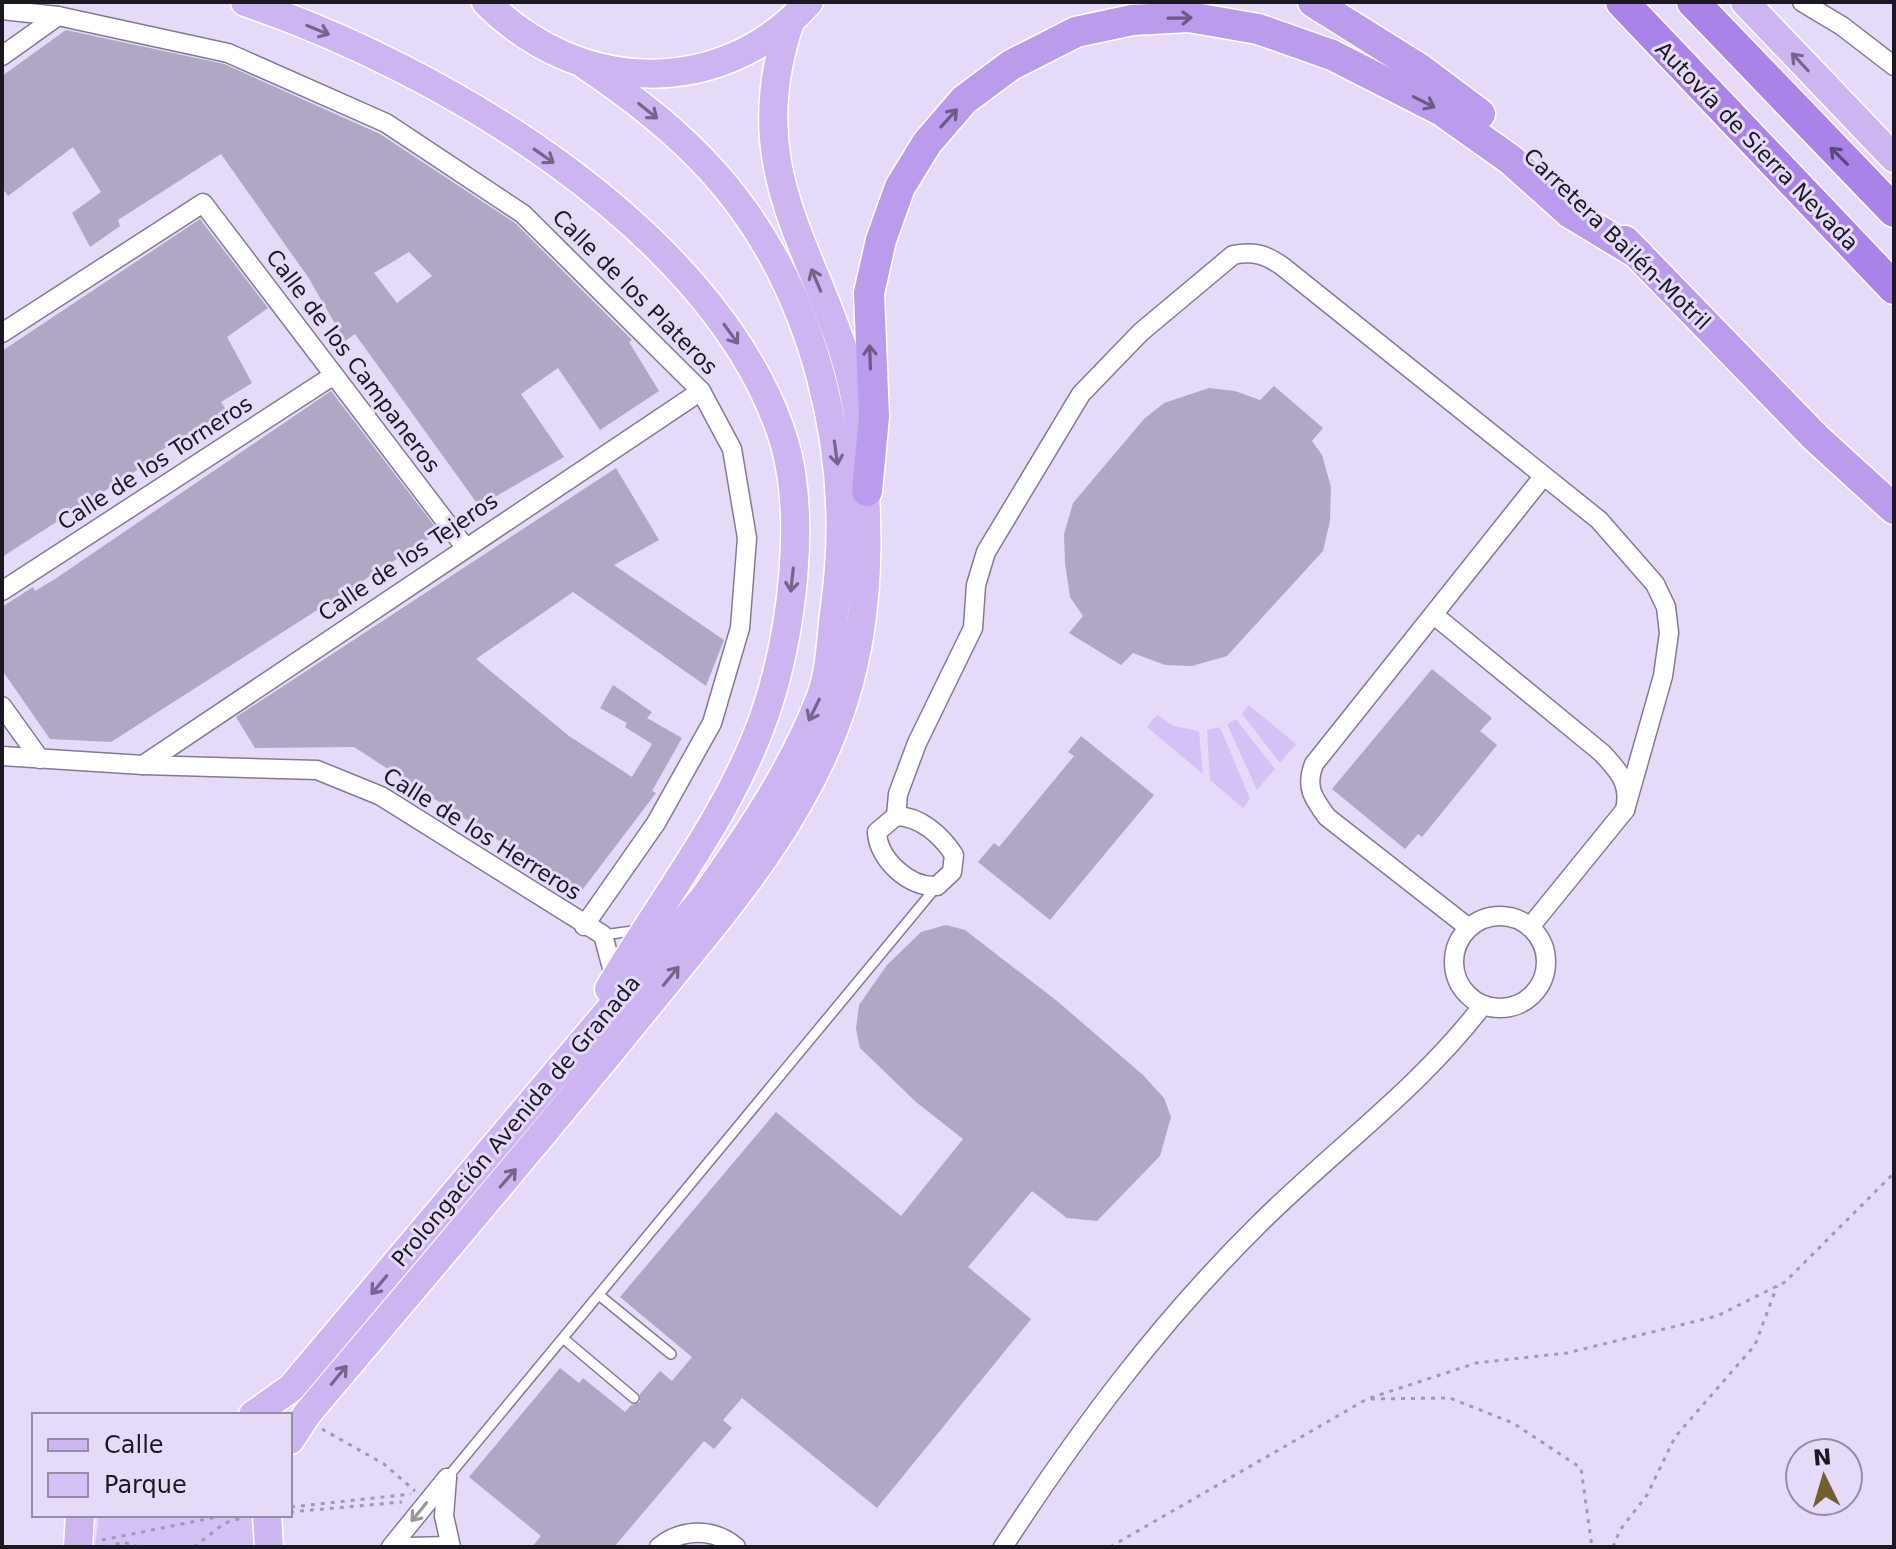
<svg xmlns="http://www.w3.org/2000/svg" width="1896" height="1549" viewBox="0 0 1896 1549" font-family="'DejaVu Sans',sans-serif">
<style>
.green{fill:#d4c2f7}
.building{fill:#b0a7c4;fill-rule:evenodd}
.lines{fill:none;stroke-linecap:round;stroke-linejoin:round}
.service-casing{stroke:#837a95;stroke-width:12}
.minor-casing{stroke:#837a95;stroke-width:21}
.primary-casing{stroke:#fff;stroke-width:31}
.trunk-casing{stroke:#fff;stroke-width:33}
.motorway-casing{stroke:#fff;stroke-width:35}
.path{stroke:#a199b0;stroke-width:3;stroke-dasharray:4 6;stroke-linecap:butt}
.service{stroke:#fff;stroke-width:9}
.minor{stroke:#fff;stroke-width:18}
.primary{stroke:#ccb5f1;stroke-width:28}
.trunk{stroke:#bb9cec;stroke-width:30}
.motorway{stroke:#aa83e8;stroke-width:32}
.oneway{stroke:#6b5a87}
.oneway2{stroke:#74668a}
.oneway3{stroke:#5b487b}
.oneway4{stroke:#98979c}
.labels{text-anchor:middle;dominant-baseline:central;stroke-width:6;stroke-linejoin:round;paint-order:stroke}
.street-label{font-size:22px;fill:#1b1822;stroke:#e5dbf9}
</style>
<rect width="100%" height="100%" fill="#e5dbf9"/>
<!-- green -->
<g class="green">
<polygon points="1249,705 1296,744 1280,763 1242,714"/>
<polygon points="1157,715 1174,726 1199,731 1203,774 1147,727"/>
<polygon points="1236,719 1275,769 1257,790 1227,724"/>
<polygon points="1220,727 1250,799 1243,808 1210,780 1207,730"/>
<polygon points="99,1515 254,1515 256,1547 95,1547"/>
</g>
<!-- building -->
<g class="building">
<path d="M66 30 224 64 380 134 515 223 632 340 629 342 659 391 600 430 558 368 521 394 564 457 479 506 355 334 345 341 308 277 221 154 118 220 120 226 90 247 72 213 101 192 73 147 8 196 2 188V76ZM409 252 432 276 397 303 374 273Z"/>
<polygon points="200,219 268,308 227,337 252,383 221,402 227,411 160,451 162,454 2,557 2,351"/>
<polygon points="1274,386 1323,428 1312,441 1322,455 1331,487 1330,521 1323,551 1227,656 1192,666 1165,665 1133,653 1121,665 1069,633 1083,616 1070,597 1065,563 1064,534 1073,503 1144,419 1164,403 1209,388 1235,391 1260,400"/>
<polygon points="331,391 439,532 111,742 50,739 2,670 2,607 33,587 35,591 55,579"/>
<polygon points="616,468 659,540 614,565 724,640 706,686 573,592 476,659 569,736 632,777 652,744 625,727 627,723 600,708 613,685 652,712 647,718 682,738 652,791 656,793 580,893 354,747 255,748 236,717"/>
<polygon points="1432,669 1492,718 1480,731 1497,745 1422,837 1418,834 1405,849 1332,789"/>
<polygon points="1081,736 1154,795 1050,920 978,862 994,843 999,847 1074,756 1068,752"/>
<polygon points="946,925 965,930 1057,1001 1143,1075 1164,1098 1171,1117 1160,1156 1097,1221 1067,1218 1032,1191 968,1267 1031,1319 877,1508 742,1398 723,1420 732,1428 714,1449 704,1441 614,1547 532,1547 541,1536 469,1477 560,1368 579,1383 583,1378 625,1412 631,1405 640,1402 640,1394 660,1371 672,1381 692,1357 620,1297 776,1112 901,1216 963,1139 916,1102 860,1048 856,1029 859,1005 887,965 921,932"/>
</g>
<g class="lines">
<defs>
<g id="service">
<polyline points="603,935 640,930"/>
<polyline points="599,1295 671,1354"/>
<polyline points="564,1339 634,1398"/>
<polyline points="447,1478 937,886"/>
</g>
<g id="minor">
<polyline points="1802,2 1842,26 1894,66"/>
<polyline points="2,10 58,16 228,53 386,123 523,214 701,391 732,449 747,538 740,628 712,723 656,823 584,926"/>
<polyline points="2,56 58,16"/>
<polyline points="2,333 203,203 465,547"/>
<polyline points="2,591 334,375"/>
<path d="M1434 615 1602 753C1619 771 1631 784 1625 810L1530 927"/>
<polyline points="2,706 40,759"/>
<polyline points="2,756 143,765 317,770 381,796 603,935 615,979"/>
<polyline points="143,765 701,391"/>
<path d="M896 816 898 794 917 743 973 628 976 585 986 552 1081 394 1141 332 1233 255C1253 251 1265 254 1282 266L1599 520 1655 584 1666 607 1669 633 1663 676 1625 810"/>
<path d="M896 816C920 816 942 836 954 855L952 872 937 886C909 888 878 859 877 832Z"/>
<circle cx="1500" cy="962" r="46"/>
<path d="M1469 928 1327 817C1313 798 1305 787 1314 764L1542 478"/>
<polyline points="447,1478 444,1516 451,1547"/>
<polyline points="391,1547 447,1478"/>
<polyline points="409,1547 450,1546"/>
<path d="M659 1547C682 1528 714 1528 736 1547"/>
<path d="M1003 1547C1079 1430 1159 1323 1258 1225 1333 1150 1419 1089 1483 1005"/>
</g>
<g id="primary">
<path d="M245 2C440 68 708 226 780 429 809 509 792 635 765 714 730 815 662 899 609 989"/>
<path d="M486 2C577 94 720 101 809 2"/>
<polyline points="1745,2 1894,158"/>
<path d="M253 1415 291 1388 703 899C748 835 793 770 821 696 831 669 831 634 835 606 856 457 816 288 715 174 677 131 632 97 585 65"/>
<path d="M290 1440 307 1414C419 1281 532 1149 641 1014 716 921 799 830 839 715 872 622 870 527 860 430 844 273 731 194 790 22"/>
<polyline points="267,1515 269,1547"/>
<polyline points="78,1547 80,1515"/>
</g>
<g id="trunk">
<polyline points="1313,2 1420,69 1480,114"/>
<polyline points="1625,241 1815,437 1894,509"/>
<polyline points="867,491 874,417 869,293 881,240 900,187 927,143 964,100 1011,65 1076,32 1132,20 1189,17 1258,29 1332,55 1442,111 1511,160 1570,213 1638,254"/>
</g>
<g id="motorway">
<polyline points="1622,2 1894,288"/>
<polyline points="1693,2 1894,211"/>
</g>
</defs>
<!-- service casing -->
<use href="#service" class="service-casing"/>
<!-- minor casing -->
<use href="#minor" class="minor-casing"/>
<!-- primary casing -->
<use href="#primary" class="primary-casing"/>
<!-- trunk casing -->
<use href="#trunk" class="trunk-casing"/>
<!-- motorway casing -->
<use href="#motorway" class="motorway-casing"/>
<!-- path -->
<g class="path">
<polyline points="1371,1399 1450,1398 1513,1423 1581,1468 1592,1547"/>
<polyline points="322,1429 384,1464 415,1491"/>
<polyline points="291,1507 411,1494"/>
<polyline points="290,1512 402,1502"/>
<polyline points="102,1540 227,1515"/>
<polyline points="106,1547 123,1542 139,1547"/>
<polyline points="194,1547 225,1523 245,1517"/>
<polyline points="1110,1547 1367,1399 1476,1363 1567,1353 1717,1316 1785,1282 1894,1173"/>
<polyline points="1613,1547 1620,1530 1647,1495 1675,1437 1755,1345 1777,1286"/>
</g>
<!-- service -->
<use href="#service" class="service"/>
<!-- minor -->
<use href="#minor" class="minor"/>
<!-- primary -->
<use href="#primary" class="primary"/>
<!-- trunk -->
<use href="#trunk" class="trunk"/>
<!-- motorway -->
<use href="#motorway" class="motorway"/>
</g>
<!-- one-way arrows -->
<defs><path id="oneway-shaft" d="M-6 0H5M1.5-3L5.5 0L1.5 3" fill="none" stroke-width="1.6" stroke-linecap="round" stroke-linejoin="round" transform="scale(2)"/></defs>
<g class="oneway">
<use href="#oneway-shaft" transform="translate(1180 18) rotate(-1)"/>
<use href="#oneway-shaft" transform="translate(1424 102) rotate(27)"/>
<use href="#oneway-shaft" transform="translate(949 118) rotate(-48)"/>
<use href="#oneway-shaft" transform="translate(870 357) rotate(-92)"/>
</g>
<g class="oneway2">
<use href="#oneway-shaft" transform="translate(318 30) rotate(22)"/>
<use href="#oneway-shaft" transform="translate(1800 62) rotate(-133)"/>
<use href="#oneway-shaft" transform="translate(648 111) rotate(39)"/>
<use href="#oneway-shaft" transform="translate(544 156) rotate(35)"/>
<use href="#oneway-shaft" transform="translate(816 280) rotate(-113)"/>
<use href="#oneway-shaft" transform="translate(731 334) rotate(54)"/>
<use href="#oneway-shaft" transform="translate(836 453) rotate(82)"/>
<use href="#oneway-shaft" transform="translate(792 580) rotate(96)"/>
<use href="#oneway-shaft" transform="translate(814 710) rotate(116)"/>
<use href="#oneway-shaft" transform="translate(671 976) rotate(-51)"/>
<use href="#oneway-shaft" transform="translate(508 1178) rotate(-49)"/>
<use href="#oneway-shaft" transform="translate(379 1285) rotate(130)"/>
<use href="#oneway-shaft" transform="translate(339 1375) rotate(-50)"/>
</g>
<use class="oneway3" href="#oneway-shaft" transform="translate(1839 156) rotate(-135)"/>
<use class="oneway4" href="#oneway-shaft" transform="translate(419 1512) rotate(129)"/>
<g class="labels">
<!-- street labels -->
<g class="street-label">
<text transform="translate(1757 146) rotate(46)">Autovía de Sierra Nevada</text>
<text transform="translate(1617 239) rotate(44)">Carretera Bailén-Motril</text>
<text transform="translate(635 292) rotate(45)">Calle de los Plateros</text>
<text transform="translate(353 361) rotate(53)">Calle de los Campaneros</text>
<text transform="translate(155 463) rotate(-33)">Calle de los Torneros</text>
<text transform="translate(408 557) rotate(-34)">Calle de los Tejeros</text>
<text transform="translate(482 834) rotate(32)">Calle de los Herreros</text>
<text transform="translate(516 1121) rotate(-50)">Prolongación Avenida de Granada</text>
</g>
</g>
<!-- border -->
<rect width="1896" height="1549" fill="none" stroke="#1b1822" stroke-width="8"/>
<!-- legend -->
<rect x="32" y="1413" width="260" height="104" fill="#e5dbf9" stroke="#948da3" stroke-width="2"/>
<rect x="48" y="1439" width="40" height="12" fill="#ccb5f1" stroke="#948da3" stroke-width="2"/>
<text x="104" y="1453" font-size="24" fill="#1b1822">Calle</text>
<rect x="48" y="1473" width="40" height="24" fill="#d4c2f7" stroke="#948da3" stroke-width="2"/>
<text x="104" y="1493" font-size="24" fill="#1b1822">Parque</text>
<!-- north arrow -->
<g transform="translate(1824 1477) rotate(355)"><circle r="38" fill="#e5dbf9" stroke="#948da3" stroke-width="2"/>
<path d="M0-6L14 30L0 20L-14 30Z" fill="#71602e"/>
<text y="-12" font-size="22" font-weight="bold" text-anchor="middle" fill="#1b1822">N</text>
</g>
</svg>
